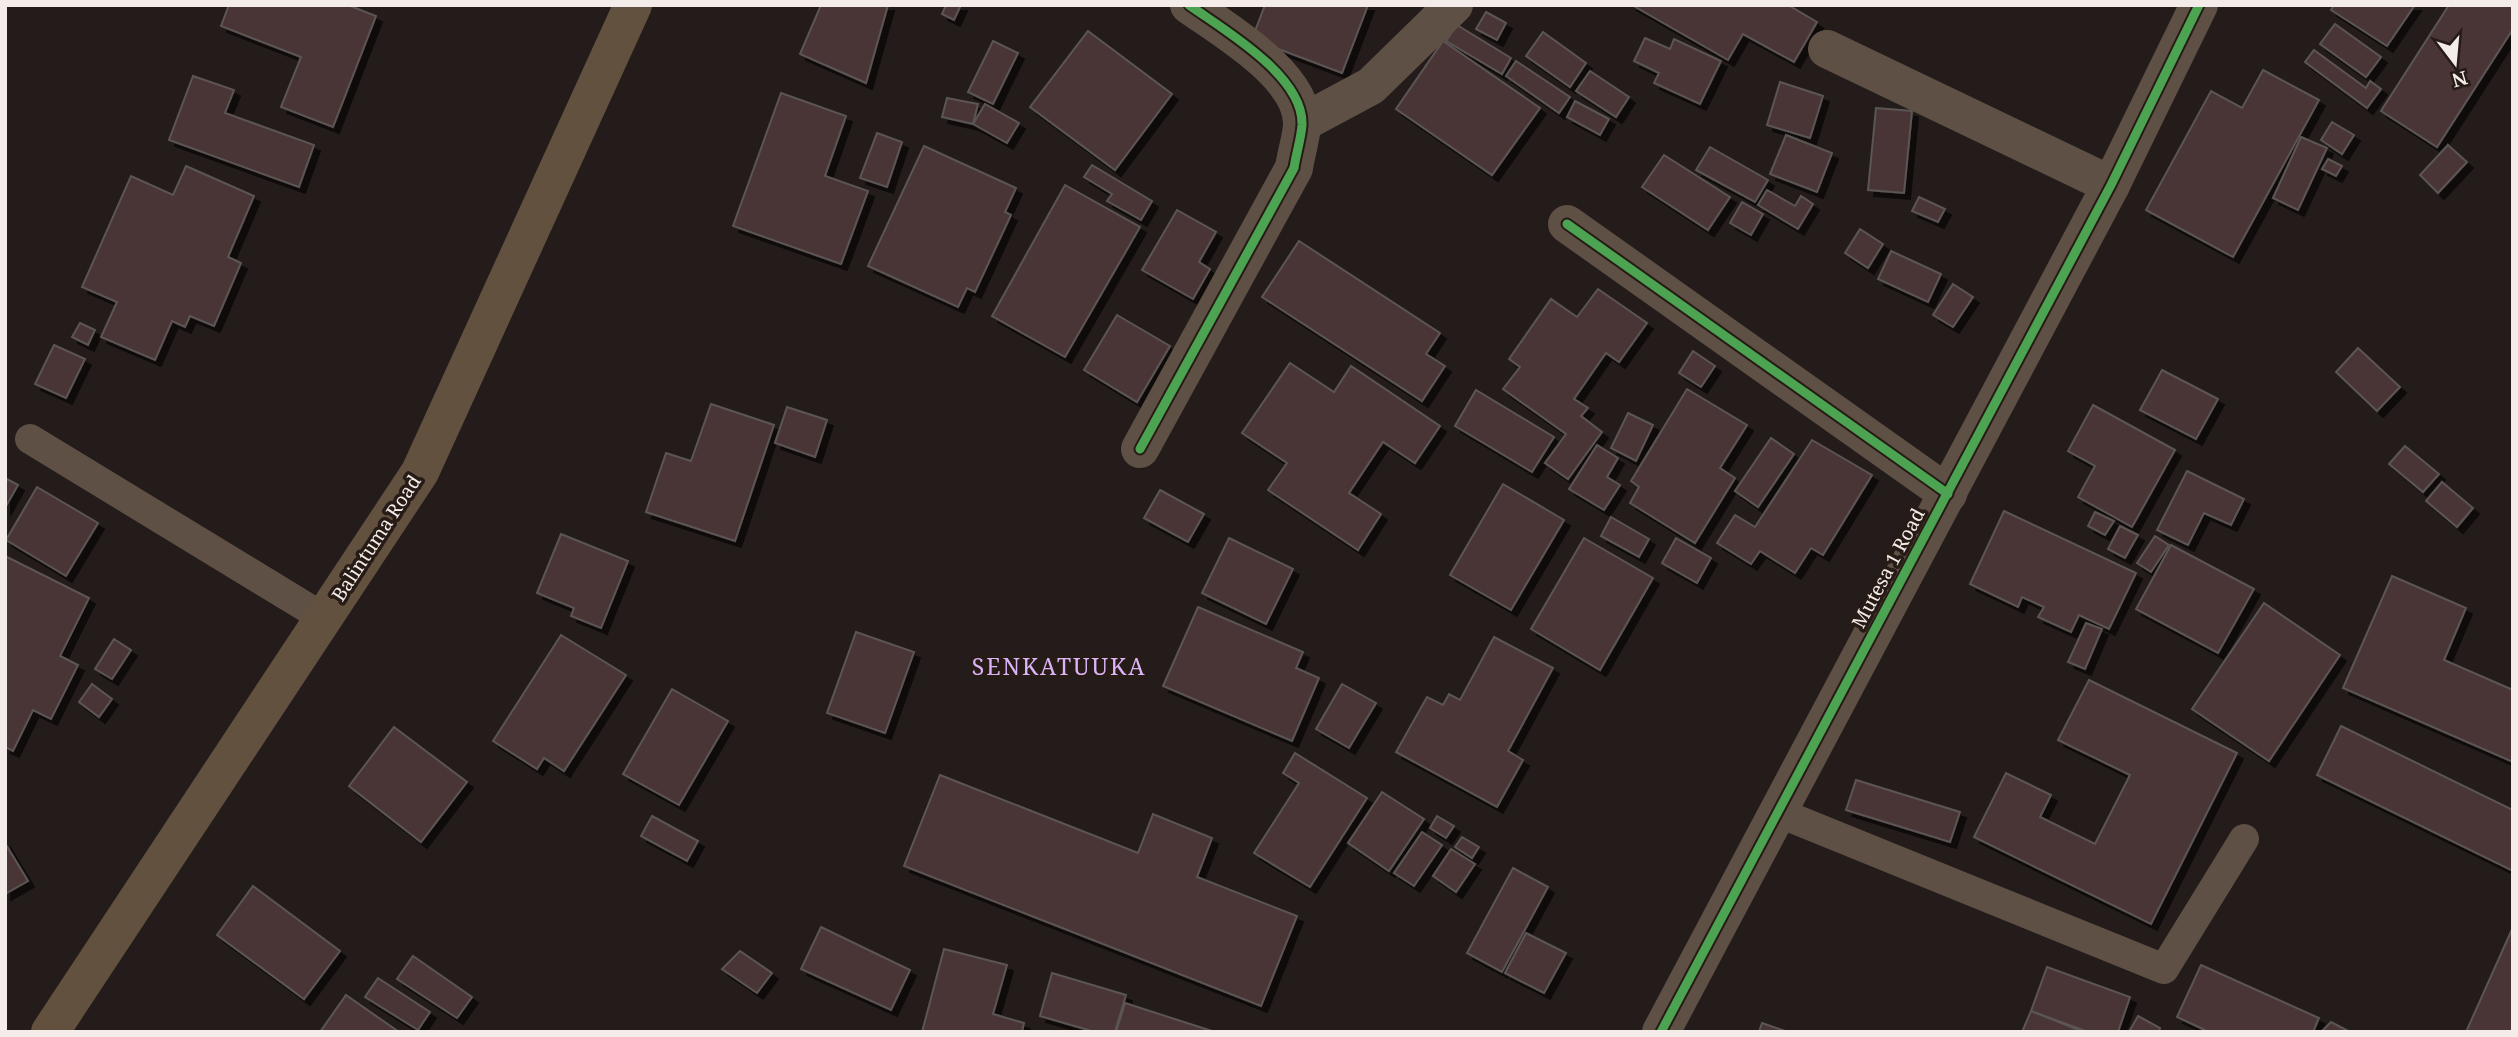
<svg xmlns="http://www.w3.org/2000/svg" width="2518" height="1037" viewBox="0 0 2518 1037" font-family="'Noto Serif',serif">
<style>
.building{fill:#493635;stroke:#5c5554;stroke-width:2;filter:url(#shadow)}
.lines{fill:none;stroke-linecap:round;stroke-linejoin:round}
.lane{stroke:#5f5045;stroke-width:30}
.street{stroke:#5f5045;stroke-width:38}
.secondary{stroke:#635140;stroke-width:38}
.cycleway-casing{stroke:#271b16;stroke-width:13}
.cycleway{stroke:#4ca352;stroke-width:9}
.labels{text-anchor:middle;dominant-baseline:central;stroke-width:7;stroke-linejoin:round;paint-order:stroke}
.street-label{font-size:19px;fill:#f4ece8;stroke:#271b16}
.quarter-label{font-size:23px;letter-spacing:2px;fill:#dab4f7;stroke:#271b16}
</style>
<defs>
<filter id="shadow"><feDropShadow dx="6" dy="6" stdDeviation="0" flood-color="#0009"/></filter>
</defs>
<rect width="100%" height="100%" fill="#231c1a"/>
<!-- building -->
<g class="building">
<polygon points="229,5 348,5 376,16 333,127 281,107 301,57 221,26"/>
<polygon points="821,5 888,5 866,83 800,54"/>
<polygon points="946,5 961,5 954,20 942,14"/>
<polygon points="1265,5 1368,5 1342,73 1252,39"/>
<polygon points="1632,5 1788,5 1817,22 1794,62 1743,34 1728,60"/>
<polygon points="2334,5 2415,5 2387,46 2331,10"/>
<polygon points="2449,5 2512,5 2513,29 2437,147 2381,111"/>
<polygon points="1486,12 1506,23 1497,40 1476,29"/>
<polygon points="2335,24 2381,57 2366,77 2320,44"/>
<polygon points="1457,25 1511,58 1502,74 1446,41"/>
<polygon points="1088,31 1172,94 1115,170 1030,107"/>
<polygon points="1543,32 1586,63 1570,87 1526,56"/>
<polygon points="1645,38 1670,49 1674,39 1721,61 1700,104 1654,83 1659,73 1634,61"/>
<polygon points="993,41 1018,53 993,104 968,92"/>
<polygon points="1443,41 1540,108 1492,175 1396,109"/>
<polygon points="2314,50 2366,88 2370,81 2381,89 2367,108 2305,62"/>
<polygon points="1516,61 1570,97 1559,113 1506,76"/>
<polygon points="2263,70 2319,100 2233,257 2146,210 2211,91 2242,108"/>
<polygon points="1590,71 1629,97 1616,117 1576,91"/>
<polygon points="193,76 234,90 225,113 314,145 299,187 169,140"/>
<polygon points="1780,82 1823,96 1810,138 1767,125"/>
<polygon points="781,93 846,116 825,176 868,191 841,264 733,226"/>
<polygon points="947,98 978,104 973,124 942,117"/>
<polygon points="1575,101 1609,119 1600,135 1567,117"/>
<polygon points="985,104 1019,123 1007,143 973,124"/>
<polygon points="1876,108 1912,111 1904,193 1868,190"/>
<polygon points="2332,122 2354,135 2342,154 2321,140"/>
<polygon points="877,133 902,142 887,187 860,178"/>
<polygon points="1786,135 1832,153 1817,192 1770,174"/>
<polygon points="2301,137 2327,148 2298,210 2273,198"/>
<polygon points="2448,145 2467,162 2438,193 2420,175"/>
<polygon points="924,146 1016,188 1005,212 1011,215 975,292 967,288 958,307 868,266"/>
<polygon points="1710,147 1768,180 1755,202 1696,170"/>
<polygon points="1664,155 1730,197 1708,230 1642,187"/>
<polygon points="2328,159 2342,166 2336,176 2322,169"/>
<polygon points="1092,165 1152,201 1141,220 1107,201 1112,194 1084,177"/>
<polygon points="186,166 254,196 228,257 241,263 214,326 190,316 185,327 172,321 155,360 101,337 117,302 82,287 131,176 173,195"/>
<polygon points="1065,185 1140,227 1065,357 992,316"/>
<polygon points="1767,190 1795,206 1801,196 1813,204 1798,229 1758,205"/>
<polygon points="1919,197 1945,209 1938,222 1912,211"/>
<polygon points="1742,202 1763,214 1751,235 1730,223"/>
<polygon points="1177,210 1216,232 1199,262 1210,269 1193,299 1142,270"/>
<polygon points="1860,229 1883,244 1868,268 1845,253"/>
<polygon points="1299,241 1440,333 1426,354 1445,366 1422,401 1262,297"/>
<polygon points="1891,251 1941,274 1928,302 1878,279"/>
<polygon points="1953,284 1973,297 1953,327 1933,315"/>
<polygon points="1598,289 1647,323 1619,362 1606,353 1574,399 1588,408 1581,416 1602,432 1568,479 1545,463 1566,434 1503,389 1520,367 1509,359 1551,299 1577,317"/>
<polygon points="1117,315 1170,346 1137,402 1084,370"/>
<polygon points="80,323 95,330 88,345 72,337"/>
<polygon points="54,345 85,359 66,398 35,384"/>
<polygon points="2358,348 2400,387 2377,411 2336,372"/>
<polygon points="1693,351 1715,366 1701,387 1679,373"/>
<polygon points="1290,363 1334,392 1351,366 1440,426 1415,463 1383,442 1349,493 1381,514 1358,550 1268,490 1287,463 1242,433"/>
<polygon points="2162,370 2218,399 2196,439 2140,410"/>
<polygon points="1687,389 1747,425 1720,468 1735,478 1695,543 1630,503 1639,487 1631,481"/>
<polygon points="1476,390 1554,437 1532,472 1455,426"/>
<polygon points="711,404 774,425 735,541 646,512 666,453 691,461"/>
<polygon points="2093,405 2175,450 2132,527 2078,497 2095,466 2068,451"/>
<polygon points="787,407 827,420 815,457 775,443"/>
<polygon points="1628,413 1653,425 1636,461 1611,448"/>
<polygon points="1771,438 1794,454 1758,507 1735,491"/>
<polygon points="1812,440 1872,475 1823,555 1811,548 1795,573 1760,551 1751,564 1717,543 1735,515 1755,527"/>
<polygon points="1597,445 1618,458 1607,477 1620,485 1604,510 1569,489"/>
<polygon points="2405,446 2439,474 2423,492 2389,464"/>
<polygon points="2187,471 2244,499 2231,525 2204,513 2188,545 2157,530"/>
<polygon points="5,478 18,485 5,508"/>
<polygon points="2442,482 2473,508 2457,527 2426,501"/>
<polygon points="1503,484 1564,520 1511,610 1450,575"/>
<polygon points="37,487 98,523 66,576 6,540"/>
<polygon points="1160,490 1204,514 1188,542 1144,518"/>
<polygon points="2004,511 2136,573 2109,629 2079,615 2071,632 2038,617 2044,607 2022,597 2018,607 1970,584"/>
<polygon points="2095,512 2114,521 2105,535 2088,526"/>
<polygon points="1611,517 1649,539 1639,557 1601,536"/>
<polygon points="2120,526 2138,535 2125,558 2108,549"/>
<polygon points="561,534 628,561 601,628 571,616 574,608 537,593"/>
<polygon points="2155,536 2169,545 2151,572 2137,563"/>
<polygon points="1229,538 1293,569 1266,624 1202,593"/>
<polygon points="1584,538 1653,578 1600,670 1531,629"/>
<polygon points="1676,538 1711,558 1697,583 1662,563"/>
<polygon points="2171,545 2254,589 2218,653 2136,609"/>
<polygon points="5,556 89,598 60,656 78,665 51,719 33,710 13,751 5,747"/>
<polygon points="2392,576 2466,608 2444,660 2513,690 2513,762 2343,688"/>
<polygon points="2264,603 2340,655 2269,761 2192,709"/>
<polygon points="1198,607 1303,652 1296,668 1319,678 1292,741 1163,686"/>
<polygon points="2086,623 2102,629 2085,669 2068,662"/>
<polygon points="856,632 914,652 885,733 827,713"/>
<polygon points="561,635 626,675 564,771 544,758 537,769 493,741"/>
<polygon points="1494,637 1553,668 1508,751 1523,760 1497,807 1396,752 1427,697 1443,705 1449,694 1460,700"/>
<polygon points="114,639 131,650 112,679 95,669"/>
<polygon points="2089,680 2237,753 2151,924 1974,837 2006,773 2051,795 2040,817 2095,844 2130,775 2058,740"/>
<polygon points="92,684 112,699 99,717 79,702"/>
<polygon points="1342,684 1376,703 1349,748 1316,729"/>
<polygon points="672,689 728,721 679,805 623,774"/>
<polygon points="2341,726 2513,810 2513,871 2317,775"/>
<polygon points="394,727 467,782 421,842 349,786"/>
<polygon points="1295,753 1367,798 1310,887 1254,853 1299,783 1283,773"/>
<polygon points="940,775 1138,853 1153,814 1212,838 1197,877 1297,916 1261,1006 904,866"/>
<polygon points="1856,780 1960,812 1950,842 1846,810"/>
<polygon points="1382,792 1424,819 1389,871 1348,843"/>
<polygon points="652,816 698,841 687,861 641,836"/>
<polygon points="1437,816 1454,826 1446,838 1430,828"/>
<polygon points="1422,832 1442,845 1414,886 1394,873"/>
<polygon points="1462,837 1479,847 1472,858 1455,847"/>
<polygon points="5,843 28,881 5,894"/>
<polygon points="1451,849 1475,864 1456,892 1433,876"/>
<polygon points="1513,868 1548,887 1502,972 1467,953"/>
<polygon points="253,886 340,951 304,999 217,935"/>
<polygon points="821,927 910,970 891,1010 801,969"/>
<polygon points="2513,927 2513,1032 2466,1032"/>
<polygon points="1526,933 1566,953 1544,993 1505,973"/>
<polygon points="944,949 1007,965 993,1014 1024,1023 1022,1032 922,1032"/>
<polygon points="740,951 772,973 757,993 722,969"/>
<polygon points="413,956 472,997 457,1018 397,979"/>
<polygon points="2201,965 2319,1018 2313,1032 2209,1032 2177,1017"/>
<polygon points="2047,967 2130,997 2118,1032 2088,1032 2031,1011"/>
<polygon points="1052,973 1126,995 1115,1032 1095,1032 1040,1016"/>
<polygon points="378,978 430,1012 418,1030 365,997"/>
<polygon points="346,995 399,1032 320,1032"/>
<polygon points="1125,1003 1215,1032 1116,1032"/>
<polygon points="2031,1011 2084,1032 2022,1032"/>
<polygon points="2138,1016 2160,1028 2159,1032 2129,1032"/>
<polygon points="2331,1022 2350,1032 2321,1032"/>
<polygon points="1762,1023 1788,1032 1759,1032"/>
</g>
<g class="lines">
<!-- lane -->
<g class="lane">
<polyline points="30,439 324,618"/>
<polyline points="1777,812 2164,969 2244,839"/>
</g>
<!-- street -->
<g class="street">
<polyline points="1827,49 2111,185"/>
<polyline points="1302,123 1371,86 1454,5"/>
<polyline points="1567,224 1948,494"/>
<path d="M1140 449 1294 168C1296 154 1301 139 1302 125 1304 76 1224 30 1189 5"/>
<polyline points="1661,1032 2111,185 2199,5"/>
</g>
<!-- secondary -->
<polyline class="secondary" points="50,1032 420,472 633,5"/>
<defs>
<g id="cycleway">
<polyline points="1567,224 1948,494"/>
<path d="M1140 449 1294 168C1296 154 1301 139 1302 125 1304 76 1224 30 1189 5"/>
<polyline points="1661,1032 2111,185 2199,5"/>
</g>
</defs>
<!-- cycleway casing -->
<use href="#cycleway" class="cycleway-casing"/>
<!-- cycleway -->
<use href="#cycleway" class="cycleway"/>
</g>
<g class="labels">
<!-- street labels -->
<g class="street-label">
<text transform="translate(376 538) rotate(-57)">Balintuma Road</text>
<text transform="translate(1888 568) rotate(-62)">Mutesa 1 Road</text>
</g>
<!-- quarter labels -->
<g class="quarter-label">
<text x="1059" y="666">SENKATUUKA</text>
</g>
</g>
<!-- border -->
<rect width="2518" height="1037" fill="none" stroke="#f4ece8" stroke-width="14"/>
<!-- north arrow -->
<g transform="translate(2455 63) rotate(164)" stroke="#271b16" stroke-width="5" paint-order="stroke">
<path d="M0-5L12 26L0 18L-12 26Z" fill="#f4ece8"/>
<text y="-10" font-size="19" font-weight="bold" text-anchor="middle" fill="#f4ece8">N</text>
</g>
</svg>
